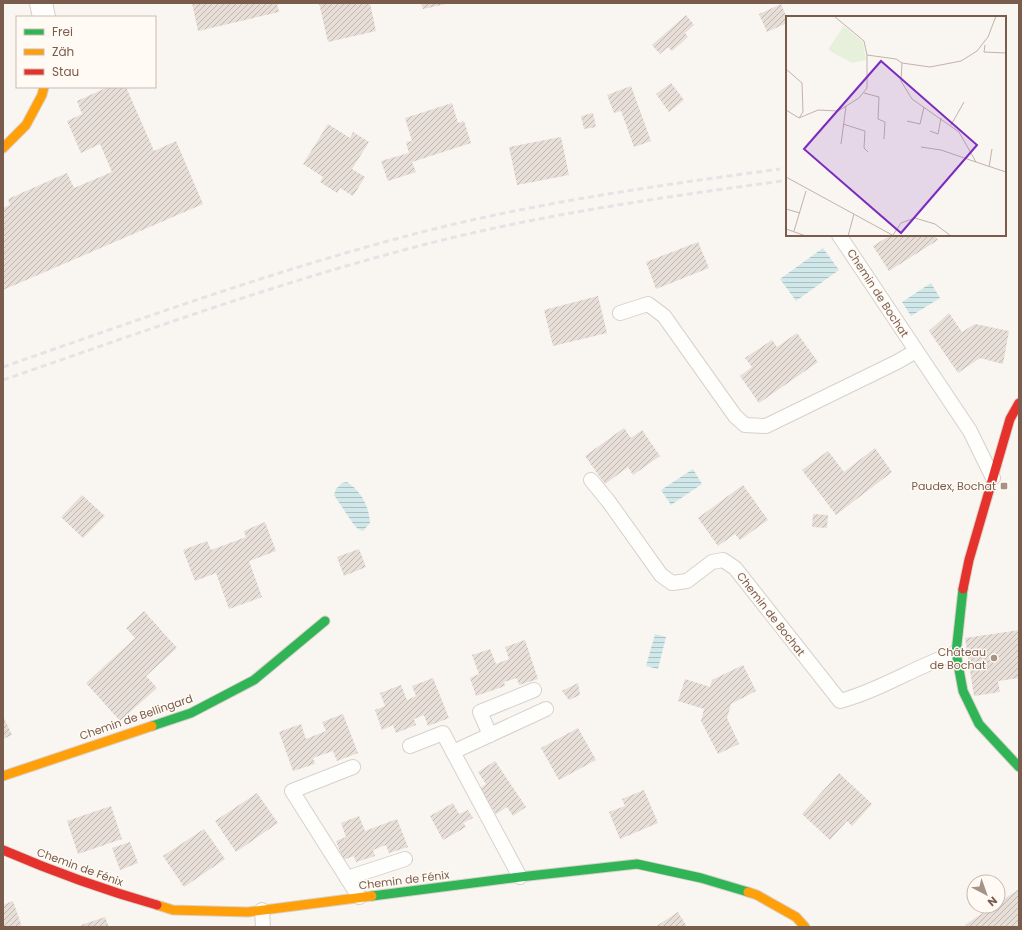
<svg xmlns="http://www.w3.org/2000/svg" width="1022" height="930" viewBox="0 0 1022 930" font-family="Poppins,sans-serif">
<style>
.water{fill:url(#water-rules)}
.building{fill:url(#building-hatch)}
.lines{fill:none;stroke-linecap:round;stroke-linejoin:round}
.lane-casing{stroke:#d7d1cb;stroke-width:16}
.street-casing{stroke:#d7d1cb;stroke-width:24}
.fast-casing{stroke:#d9d2cb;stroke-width:11}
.slow-casing{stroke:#d9d2cb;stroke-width:11}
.jam-casing{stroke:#d9d2cb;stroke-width:11}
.lane{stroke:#fefefd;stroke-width:14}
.street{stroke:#fefefd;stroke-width:22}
.fast{stroke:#30b455;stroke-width:9}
.slow{stroke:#ff9f0a;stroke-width:9}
.jam{stroke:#e5322d;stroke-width:9}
.rail{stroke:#e6e3e7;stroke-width:3;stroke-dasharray:6 4;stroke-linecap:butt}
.poi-dot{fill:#a69286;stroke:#fffaf3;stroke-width:1.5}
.labels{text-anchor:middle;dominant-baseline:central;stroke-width:3;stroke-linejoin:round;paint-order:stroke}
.street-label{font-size:11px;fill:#7a5c4d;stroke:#fffaf3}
.poi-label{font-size:11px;fill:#7a5c4d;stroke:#fffaf3;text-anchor:end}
.inset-road{fill:none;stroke:#c2b3aa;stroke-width:1}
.view{fill:#7b2cbf;fill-opacity:0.15;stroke:#7b2cbf;stroke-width:2}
.inset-edge{fill:none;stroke:#7a5c4d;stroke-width:2}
</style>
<defs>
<pattern id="water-rules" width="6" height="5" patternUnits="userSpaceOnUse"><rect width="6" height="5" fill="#d0e8ea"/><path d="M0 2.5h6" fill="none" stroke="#aebfc0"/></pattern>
<pattern id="building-hatch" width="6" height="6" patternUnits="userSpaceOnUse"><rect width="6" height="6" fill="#e6ded7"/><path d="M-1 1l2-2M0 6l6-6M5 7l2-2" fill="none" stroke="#bfb7b1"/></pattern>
</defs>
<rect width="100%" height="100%" fill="#f9f5f0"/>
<!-- water -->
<g class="water">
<polygon points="823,248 839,270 796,301 780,279"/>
<polygon points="931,283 940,298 911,316 902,302"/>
<polygon points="693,469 702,484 671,505 661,490"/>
<path d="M347 482C361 491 369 506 370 523L363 531 358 529 354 525 334 495 336 489 342 483Z"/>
<polygon points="655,634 666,637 658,669 646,666"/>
</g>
<!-- building -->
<g class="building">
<polygon points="192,3 277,3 279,12 198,31"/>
<polygon points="319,3 370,3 376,31 328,42"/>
<polygon points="421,3 446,3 446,4 423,9"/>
<polygon points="781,4 787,18 787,23 767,32 759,14"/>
<polygon points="686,15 694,25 685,33 688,37 672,51 668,47 660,54 652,45"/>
<polygon points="671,83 684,100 669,112 656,94"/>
<polygon points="631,86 651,141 634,147 621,111 614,113 607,95"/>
<polygon points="108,87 126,87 154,151 176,141 203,204 3,290 3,208 10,205 8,199 67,173 74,188 112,172 100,144 81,153 67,121 82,114 77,101"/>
<polygon points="452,103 458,123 464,121 471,143 412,162 416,172 388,181 381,161 409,153 406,142 412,141 405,118"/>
<polygon points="593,113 596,127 584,129 581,116"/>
<polygon points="328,124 350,138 353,132 369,142 352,169 365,177 353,196 340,188 337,193 320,182 323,177 303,164"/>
<polygon points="561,137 569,175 517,185 509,147"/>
<polygon points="891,235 935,235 938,240 889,271 873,246"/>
<polygon points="698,242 709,268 656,289 646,262"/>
<polygon points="598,296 607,333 553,346 544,310"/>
<polygon points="949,313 962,332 975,324 1009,331 1003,364 980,358 958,373 929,331"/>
<polygon points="797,333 818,362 759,403 740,376 752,367 745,358 772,340 777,347"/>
<polygon points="624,428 631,438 642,430 660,456 633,475 628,467 605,484 585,456"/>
<polygon points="875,448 892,472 836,515 802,470 828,451 844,472"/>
<polygon points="743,485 768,520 740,540 735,534 718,546 698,518"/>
<polygon points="82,495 105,516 83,538 61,517"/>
<polygon points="813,514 828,515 827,528 812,527"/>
<polygon points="265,522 276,551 249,561 262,597 229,609 216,573 195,581 183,550 207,541 211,550 246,537 244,531"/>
<polygon points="359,549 366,567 344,576 337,557"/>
<polygon points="144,611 177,648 146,676 157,688 120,721 86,683 135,638 126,628"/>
<polygon points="1019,630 1019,678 998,681 1000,692 974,696 965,638"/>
<polygon points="525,640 538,679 519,685 517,678 504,682 505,686 476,696 470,678 479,674 472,655 490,649 496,664 509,659 505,647"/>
<polygon points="743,665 756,691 731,704 727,718 739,744 718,754 701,721 704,709 678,701 685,679 710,687 712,680"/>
<polygon points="433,678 449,718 428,726 424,715 414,719 416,725 396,733 393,725 382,730 375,710 385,706 380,693 401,685 407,700 416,696 412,686"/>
<polygon points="578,683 580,695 569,700 562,691"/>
<polygon points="343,714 358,753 337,761 333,751 313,758 315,764 293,771 279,732 301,724 306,739 326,731 322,722"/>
<polygon points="3,716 12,735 3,739"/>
<polygon points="578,728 596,760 559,780 541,748"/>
<polygon points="495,761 526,807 513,816 507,807 496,814 479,789 486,784 478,772"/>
<polygon points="839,773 872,804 852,826 847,821 830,840 802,814"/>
<polygon points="644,790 658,823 620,839 609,812 625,806 622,799"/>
<polygon points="257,793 278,823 236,852 215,821"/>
<polygon points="453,803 459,814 468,810 473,818 463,823 466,827 443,840 430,816"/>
<polygon points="111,806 122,839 78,854 67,821"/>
<polygon points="359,816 365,831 397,819 408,847 389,853 386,845 373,850 375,856 356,862 354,856 343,860 336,841 346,837 341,823"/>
<polygon points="204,829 225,859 184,887 163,856"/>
<polygon points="130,842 138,863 120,870 112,848"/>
<polygon points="1019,889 1019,927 967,927 965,925 993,906 998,906 998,903"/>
<polygon points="13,901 22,927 3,927 3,905"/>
<polygon points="678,912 687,927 655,927"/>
<polygon points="105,917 109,927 81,927 81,925"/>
</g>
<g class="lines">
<defs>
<g id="lane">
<polyline points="839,235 970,431 993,478"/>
<polyline points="620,313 648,304 664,316 735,416 745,425 766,426 897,362 916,351"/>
<path d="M591 480 609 502 661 575 672 583 687 581 712 562 723 560 735 568 840 701C881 690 916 666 956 653"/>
<polyline points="490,735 480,712 534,690"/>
<polyline points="410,746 443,733 453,752"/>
<polyline points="353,767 292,791 359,897"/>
<polyline points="520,877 453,752 546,709"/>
<polyline points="347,878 405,859"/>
<polyline points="262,910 263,927"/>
</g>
<polyline id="street" points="41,3 44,17"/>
<g id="fast">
<polyline points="963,589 956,653 963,691 979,724 1019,767"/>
<polyline points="152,726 191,713 254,680 325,621"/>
<polyline points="372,896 520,877 637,864 701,878 748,892"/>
</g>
<g id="slow">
<polyline points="3,148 26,125 42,95 44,87"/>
<polyline points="3,776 152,726"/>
<polyline points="748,892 757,895 796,917 805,927"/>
<polyline points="157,905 173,910 248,912 372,896"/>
</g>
<g id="jam">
<polyline points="963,589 969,560 1010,419 1019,403"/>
<path d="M3 850C54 872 104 890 157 905"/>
</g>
</defs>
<!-- lane casing -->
<use href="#lane" class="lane-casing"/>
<!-- street casing -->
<use href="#street" class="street-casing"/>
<!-- fast casing -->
<use href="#fast" class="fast-casing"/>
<!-- slow casing -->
<use href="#slow" class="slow-casing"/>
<!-- jam casing -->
<use href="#jam" class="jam-casing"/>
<!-- lane -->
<use href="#lane" class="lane"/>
<!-- street -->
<use href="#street" class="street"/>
<!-- fast -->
<use href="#fast" class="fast"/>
<!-- slow -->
<use href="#slow" class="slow"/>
<!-- jam -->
<use href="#jam" class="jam"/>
<!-- rail -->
<g class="rail">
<path d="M3 367C149 316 295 263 446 226 555 200 668 184 780 169"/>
<path d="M3 380C151 329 298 275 451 238 559 212 671 196 782 181"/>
</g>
</g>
<!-- markers -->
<g class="poi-dot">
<rect x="1000" y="482" width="8" height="8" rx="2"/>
<circle cx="994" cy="658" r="4"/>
</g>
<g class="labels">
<!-- street labels -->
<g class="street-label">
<text transform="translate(878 293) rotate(57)">Chemin de Bochat</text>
<text transform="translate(771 614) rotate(52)">Chemin de Bochat</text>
<text transform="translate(136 717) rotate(-19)">Chemin de Bellingard</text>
<text transform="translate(80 867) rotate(20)">Chemin de Fénix</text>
<text transform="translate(404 880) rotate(-7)">Chemin de Fénix</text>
</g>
<!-- poi labels -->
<g class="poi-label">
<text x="996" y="486">Paudex, Bochat</text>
<text x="986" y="652">Château<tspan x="986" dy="13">de Bochat</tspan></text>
</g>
</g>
<!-- overview -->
<g transform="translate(786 16)">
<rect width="220" height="220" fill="#f9f5f0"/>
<path d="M58 10 77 26 80 44 66 47 44 35 43 32Z" fill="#e7f0db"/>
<path class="inset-road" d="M199 29 198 36 220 37M81 39 110 43 116 47M116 47 115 65 126 83 173 116 190 146 220 156M116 47 144 51 175 45 191 35 202 21 210 0M0 53 16 67 17 96 13 102M78 77 93 81 92 103 99 106 98 123M0 94 13 102 32 94 52 95 73 82 81 72V39L78 25 48 0M121 105 134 108 138 91M57 108 79 115 78 132 82 136M165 109 178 86M144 115 152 118 155 102M55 128 60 90M135 131 155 134 190 146M203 151 206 133M0 161 108 220M0 193 14 197M0 213 20 220M8 215 20 175M107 219 115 207 129 202 149 208 165 220M62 220 68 198"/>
<path class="view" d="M95 45 191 129 115 217 18 133Z"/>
<rect width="220" height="220" class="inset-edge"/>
</g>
<!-- border -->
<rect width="1022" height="930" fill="none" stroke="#7a5c4d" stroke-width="8"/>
<!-- legend -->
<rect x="16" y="16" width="140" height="72" fill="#fffaf3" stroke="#cabbb1"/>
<rect x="24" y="29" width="20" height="6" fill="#30b455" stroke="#cabbb1"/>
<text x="52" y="36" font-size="12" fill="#7a5c4d">Frei</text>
<rect x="24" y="49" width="20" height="6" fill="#ff9f0a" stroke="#cabbb1"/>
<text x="52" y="56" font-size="12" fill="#7a5c4d">Zäh</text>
<rect x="24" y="69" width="20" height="6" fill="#e5322d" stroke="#cabbb1"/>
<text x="52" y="76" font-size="12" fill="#7a5c4d">Stau</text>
<!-- north arrow -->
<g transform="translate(986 894) rotate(139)"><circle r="19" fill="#fffaf3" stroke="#cabbb1"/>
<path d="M0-3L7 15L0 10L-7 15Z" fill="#a69286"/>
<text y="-6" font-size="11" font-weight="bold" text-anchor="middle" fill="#7a5c4d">N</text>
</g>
</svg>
